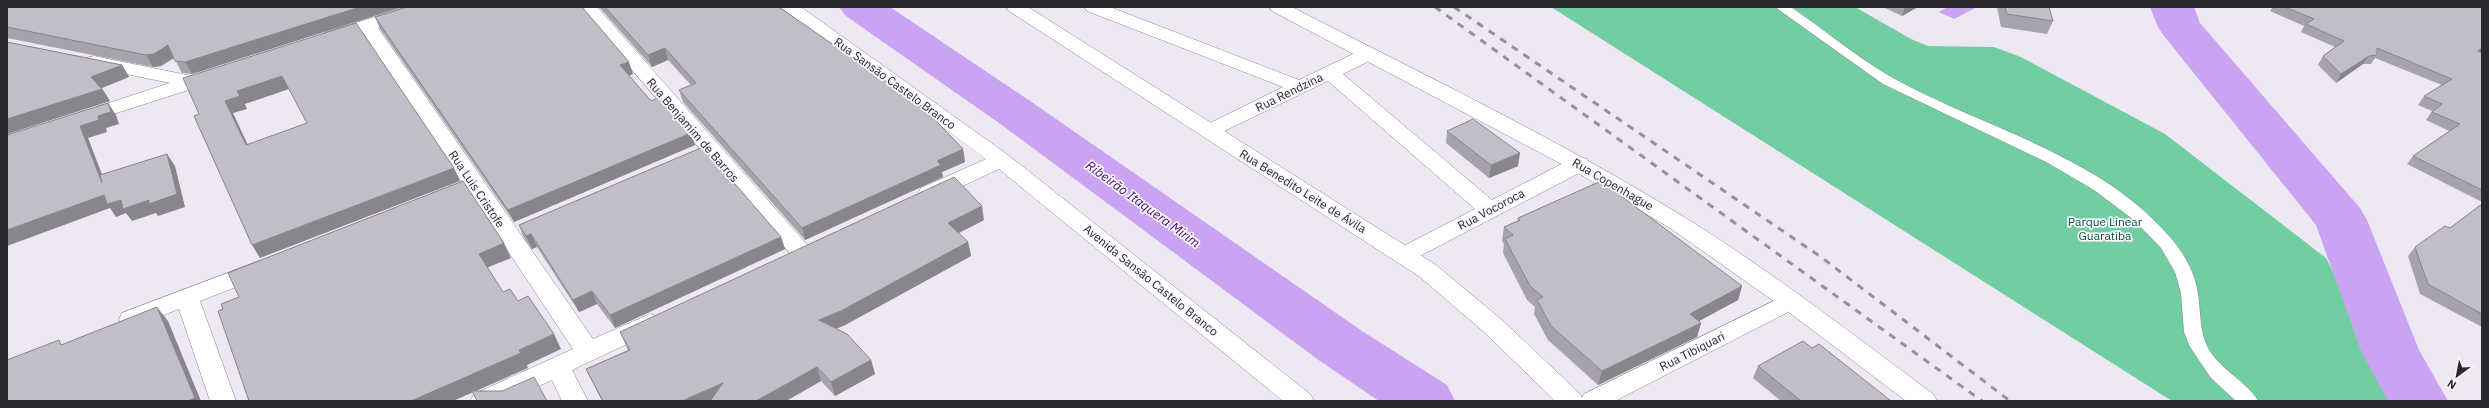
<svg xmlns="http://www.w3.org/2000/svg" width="2489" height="408" viewBox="0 0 2489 408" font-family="'IBM Plex Sans',sans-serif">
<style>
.green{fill:#71cea0}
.water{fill:#caa3f3}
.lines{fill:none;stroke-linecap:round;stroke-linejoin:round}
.river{fill:#caa3f3;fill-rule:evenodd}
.service-casing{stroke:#89858f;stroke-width:1}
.minor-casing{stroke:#89858f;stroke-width:1}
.primary-casing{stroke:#89858f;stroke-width:1}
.service{fill:#fff;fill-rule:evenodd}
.minor{fill:#fff;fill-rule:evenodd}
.primary{fill:#fff;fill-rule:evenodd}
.rail{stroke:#949198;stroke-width:3;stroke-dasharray:7 7;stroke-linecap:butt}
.wall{fill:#a7a3ac}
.shaded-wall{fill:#88858c}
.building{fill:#c2bec8;stroke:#88858c;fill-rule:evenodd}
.labels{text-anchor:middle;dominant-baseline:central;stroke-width:3.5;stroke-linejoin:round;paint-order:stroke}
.street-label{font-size:12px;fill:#2a282c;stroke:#faf6ff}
.park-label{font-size:12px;fill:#025738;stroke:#faf6ff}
.water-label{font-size:13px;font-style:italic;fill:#430969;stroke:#faf6ff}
</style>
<rect width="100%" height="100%" fill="#ede8f3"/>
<!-- green -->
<polygon class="green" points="1551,7 1855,7 1911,39 1928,46 1994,47 2021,57 2165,134 2326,258 2399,401 2172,401"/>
<!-- water -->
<polygon class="water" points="1948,7 1977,7 1954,19 1939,12"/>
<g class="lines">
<!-- river -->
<g class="river">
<polygon points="839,7 890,7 1033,103 1362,331 1447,385 1455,401 1379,401 1320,361 999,123 846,16"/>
<polygon points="2150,7 2194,7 2200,23 2360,208 2367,220 2419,350 2448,401 2388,401 2361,351 2316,225 2164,36 2158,27"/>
</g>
<defs>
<path id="service" d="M1775 7H1791C1829 33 1866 65 1908 86 1995 131 2101 158 2168 235 2183 251 2195 272 2198 294 2201 313 2199 331 2208 348 2220 370 2249 383 2258 401H2236L2211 378 2190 347 2184 332 2181 293 2175 272 2161 248 2134 220 2094 190 2048 163 1883 84Z"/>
<g id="minor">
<polygon points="406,7 434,7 431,11 378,28 593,339 650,314 659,317 662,323 659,329 572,370 588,401 562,401 552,380 507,401 470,401 474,394 573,349 470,194 438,206 430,204 427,199 430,194 462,182 363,33 331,43 324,41 322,37 324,33"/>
<polygon points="578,7 597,7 809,247 812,252 809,257 801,260 793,257"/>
<polygon points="780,7 801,7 1008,155 1310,394 1314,401 1283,401 999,169 937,198 929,200 921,198 918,193 921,188 986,159"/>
<polygon points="1084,7 1110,7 1299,80 1361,50 1375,50 1378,54 1375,58 1343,74 1492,200 1571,159 1579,157 1587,159 1590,164 1587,169 1412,260 1404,263 1396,260 1393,255 1396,250 1475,209 1328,81 1216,135 1209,137 1202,135 1199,131 1202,127 1283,87 1087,11"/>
<polygon points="94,56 192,76 213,70 220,72 223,76 220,80 82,124 75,122 72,118 75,114 170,83 87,66 84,62 87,58"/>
<polygon points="259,261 267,263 271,269 267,275 200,301 236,401 210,401 179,309 131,328 122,325 119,319 122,313"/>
<polygon points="1790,293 1798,295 1802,301 1798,307 1615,401 1580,401 1584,394"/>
</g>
<g id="primary">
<polygon points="1006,7 1028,7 1436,265 1502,320 1580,394 1584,401 1555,401 1484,332 1420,277 1009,11"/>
<path d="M1269 7H1292C1424 75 1558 139 1684 217 1770 270 1852 334 1933 394L1937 401H1906L1782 307 1670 228 1571 169 1272 11Z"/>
</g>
</defs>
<!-- service casing -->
<use href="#service" class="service-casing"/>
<!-- minor casing -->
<use href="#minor" class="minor-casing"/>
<!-- primary casing -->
<use href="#primary" class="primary-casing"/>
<!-- service -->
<use href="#service" class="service"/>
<!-- minor -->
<use href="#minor" class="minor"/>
<!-- primary -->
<use href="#primary" class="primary"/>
<!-- rail -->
<g class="rail">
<polyline points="1435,7 1982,401"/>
<polyline points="1454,7 1821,257 2010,401"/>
</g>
</g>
<!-- wall -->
<g class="wall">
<polygon points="7,7 402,7 192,74 182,73 174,58 161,66 153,67 7,38 7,42 122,65 129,77 102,88 110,101 7,134"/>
<polygon points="599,7 779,7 963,149 965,162 942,172 943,177 805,240 683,102 679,90 691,85 668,60 652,67"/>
<polygon points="1883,7 1918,7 1902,16"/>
<polygon points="1997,7 2049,7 2053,21 2047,34 2001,27"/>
<polygon points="2273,7 2482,7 2482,202 2407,164 2413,156 2449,131 2426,120 2432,111 2418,105 2424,96 2442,85 2375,58 2371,64 2363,64 2336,83 2318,65 2323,56 2335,47 2301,32 2304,26 2270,11"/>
<polygon points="375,17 633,74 629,76 651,101 695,145 514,222 380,29"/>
<polygon points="1447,131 1518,166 1489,178 1446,143"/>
<polygon points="2482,204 2482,327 2420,294 2408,256 2415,247 2450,228"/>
<polygon points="1518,218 1742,286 1738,300 1699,321 1701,323 1697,337 1598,385 1548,340 1534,314 1535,307 1527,300 1503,253 1504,244 1502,241 1504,227 1517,221"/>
<polygon points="984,220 958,233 968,242 971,256 845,325 836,329 871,360 875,374 835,396 821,381 786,401 602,401 586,369 628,350 620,332"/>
<polygon points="519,225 781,237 785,249 615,328 597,304 579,312 537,247 532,249 524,238"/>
<polygon points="1812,348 1891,401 1781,401 1753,378 1758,366"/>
</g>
<!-- shaded-wall -->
<g class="shaded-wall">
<polygon points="360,7 402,7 192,74 185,62"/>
<polygon points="1905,7 1918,7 1902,16"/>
<polygon points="168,45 175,57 161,66 153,67 146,55"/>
<polygon points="665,48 668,60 652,67 648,55"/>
<polygon points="2482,48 2482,53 2478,51"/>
<polygon points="2369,56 2363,64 2336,83 2341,74"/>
<polygon points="629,62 633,74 624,77 620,65"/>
<polygon points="122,65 129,77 99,89 91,77"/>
<polygon points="282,76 289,89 245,104 247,109 233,113 254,158 246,145 225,101 237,91"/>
<polygon points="102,89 110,101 7,134 7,119"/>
<polygon points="108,103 116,115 119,124 106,128 107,132 88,138 110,195 102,183 80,126 98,116"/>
<polygon points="691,133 695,145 514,222 508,210"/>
<polygon points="963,149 965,162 942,172 943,177 805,240 802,228 937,161"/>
<polygon points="1520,153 1518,166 1489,178 1491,165"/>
<polygon points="167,154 175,166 185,207 158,216 156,213 132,221 126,213 116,217 110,208 7,246 7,230 104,195 121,200 149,200"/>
<polygon points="454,168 460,181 260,258 252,245"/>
<polygon points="982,206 984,220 951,237 948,223"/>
<polygon points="531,234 537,247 532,249 526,236"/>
<polygon points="781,237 785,249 615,328 610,315"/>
<polygon points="968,242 971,256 845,325 823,334 819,320"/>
<polygon points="504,243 511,258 486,268 479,254"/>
<polygon points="1742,286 1738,300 1686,328 1690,314"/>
<polygon points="592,291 597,304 579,312 573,300"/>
<polygon points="157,307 168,321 201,401 188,401"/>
<polygon points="1701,323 1697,337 1598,385 1602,371"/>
<polygon points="554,334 561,349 527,365 528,368 453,401 411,401"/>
<polygon points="871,360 875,374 835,396 831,382"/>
<polygon points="817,367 821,381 786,401 756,401"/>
<polygon points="723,383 721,401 682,401"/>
</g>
<!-- building -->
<g class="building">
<polygon points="7,7 360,7 185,62 175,61 168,45 154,54 146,55 7,27"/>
<polygon points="407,7 582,7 629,62 620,65 651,101 660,97 691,133 508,210 375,17"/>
<polygon points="605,7 779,7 923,107 963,149 937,161 941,165 802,228 679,90 696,83 665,48 648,55"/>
<polygon points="2005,7 2049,7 2053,21 2007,14"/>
<polygon points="2285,7 2482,7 2482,48 2478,51 2482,53 2482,190 2413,156 2460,124 2432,112 2442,104 2424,96 2452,79 2377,48 2377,55 2369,56 2341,74 2323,56 2344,41 2306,24 2314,19"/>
<path d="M356 23 454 168 252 245 194 116 199 114 183 78ZM282 76 307 123 246 145 225 101 240 96 237 91Z"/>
<polygon points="7,42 122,65 91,77 102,89 7,119"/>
<polygon points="108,103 111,112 98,116 99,120 80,126 102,183 100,175 167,154 177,194 149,204 149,200 123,209 121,200 107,204 104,195 7,230 7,135"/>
<polygon points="1473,119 1520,153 1491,165 1447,131"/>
<polygon points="703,147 781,237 610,315 592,291 573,300 531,234 526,236 519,225"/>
<polygon points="954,177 982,206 948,223 968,242 841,311 819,320 847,334 871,360 831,382 817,367 756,401 710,401 723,383 682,401 653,401 652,400 649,401 603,401 586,369 630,350 620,332"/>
<polygon points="463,181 504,243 479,254 503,292 510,289 518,301 528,296 554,334 519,350 521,353 411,401 249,401 218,311 223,309 221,304 239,297 228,273"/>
<polygon points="1601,181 1742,286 1690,314 1701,323 1602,371 1551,326 1537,300 1543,297 1530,286 1505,239 1513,235 1504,227 1520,220 1518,218"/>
<polygon points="2482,204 2482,314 2428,284 2415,247 2445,226 2450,228"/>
<polygon points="157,307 195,398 188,401 7,401 7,360 59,340 61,345"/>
<polygon points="1803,341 1812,348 1819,344 1891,401 1801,401 1758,366"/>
<polygon points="534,377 547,401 477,401 472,391 502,391"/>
</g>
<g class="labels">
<!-- street labels -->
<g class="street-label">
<text transform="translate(895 83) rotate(36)">Rua Sansão Castelo Branco</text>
<text transform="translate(1289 92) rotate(-26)">Rua Rendzina</text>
<text transform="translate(693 130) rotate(49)">Rua Benjamim de Barros</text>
<text transform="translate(1613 184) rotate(30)">Rua Copenhague</text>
<text transform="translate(477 189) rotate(56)">Rua Luis Cristofe</text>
<text transform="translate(1303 191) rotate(32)">Rua Benedito Leite de Ávila</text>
<text transform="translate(1491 209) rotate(-28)">Rua Vocoroca</text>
<text transform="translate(1151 280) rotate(39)">Avenida Sansão Castelo Branco</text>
<text transform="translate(1692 351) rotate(-27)">Rua Tibiquari</text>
</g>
<!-- park labels -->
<g class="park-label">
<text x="2105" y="221">Parque Linear<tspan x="2105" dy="14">Guaratiba</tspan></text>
</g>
<!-- water labels -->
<g class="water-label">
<text transform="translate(1143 204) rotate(36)">Ribeirão Itaquera Mirim</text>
</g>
</g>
<!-- border -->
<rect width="2489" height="408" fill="none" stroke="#2a282c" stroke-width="16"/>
<!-- north arrow -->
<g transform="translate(2457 376) rotate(212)" stroke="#faf6ff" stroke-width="3" paint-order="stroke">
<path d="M0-3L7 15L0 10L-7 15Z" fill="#2a282c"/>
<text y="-6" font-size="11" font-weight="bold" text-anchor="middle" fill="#2a282c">N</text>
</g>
</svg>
